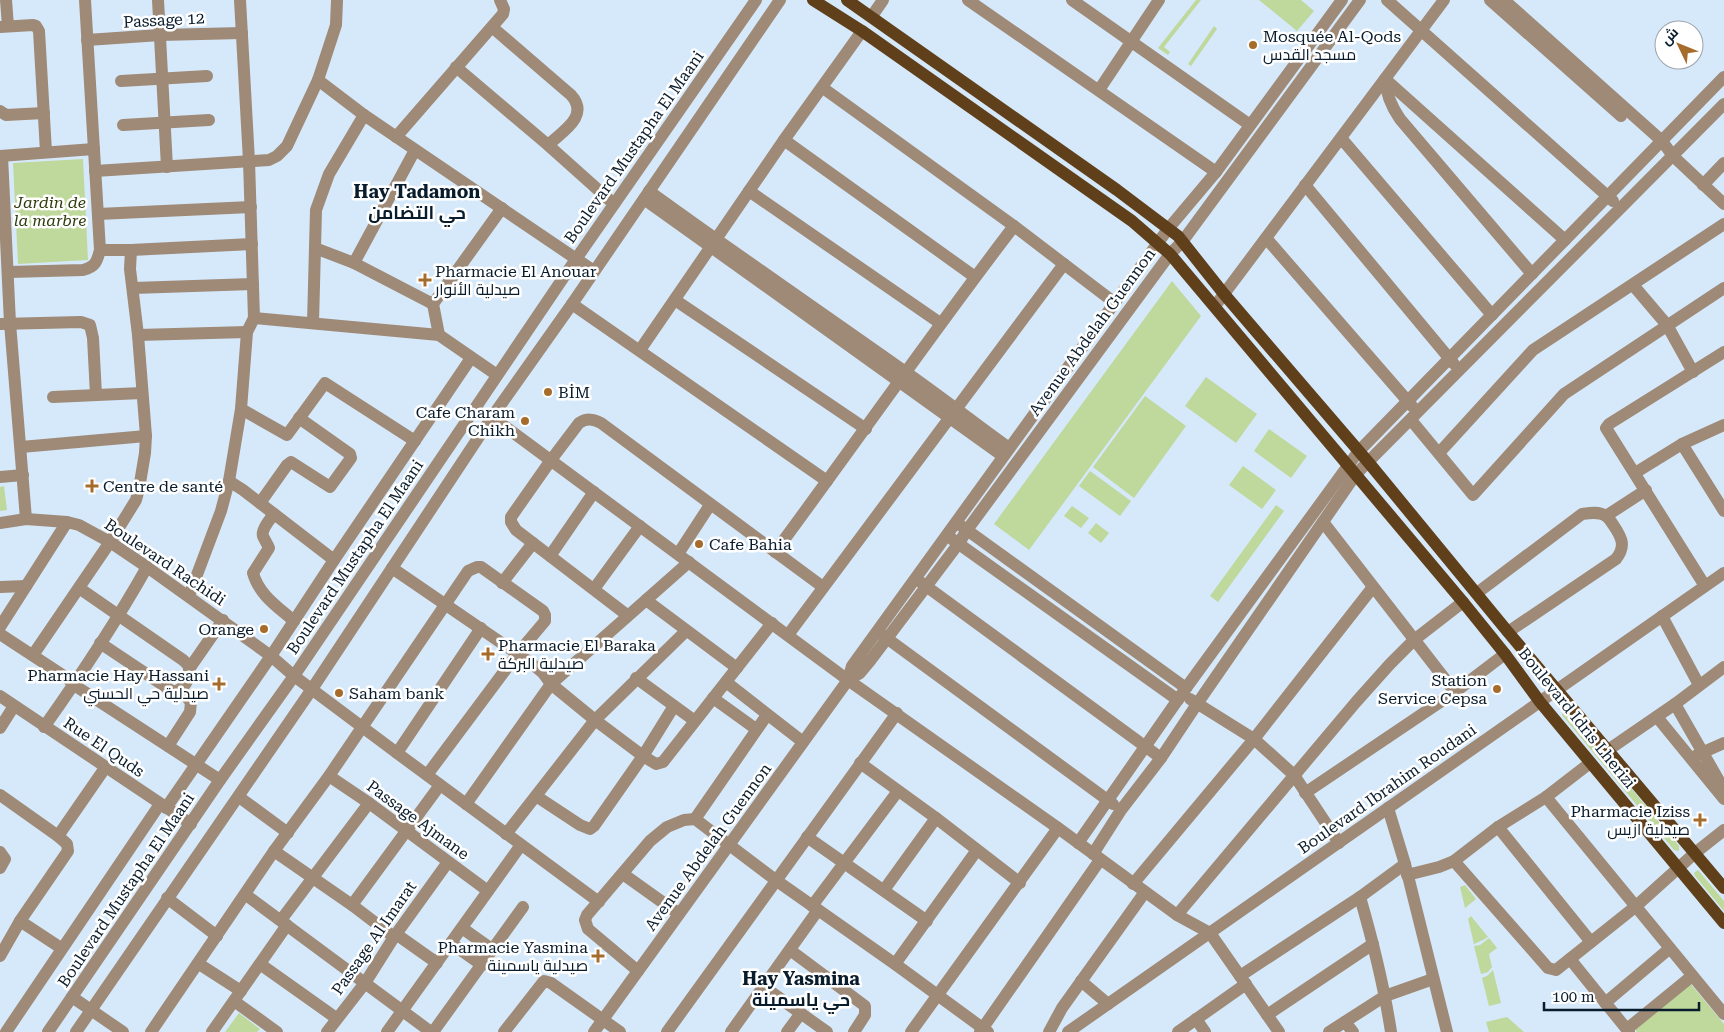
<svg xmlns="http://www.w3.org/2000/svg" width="1724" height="1032" viewBox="0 0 1724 1032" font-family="'Roboto Serif',Cairo,serif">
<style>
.green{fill:#bfd89b}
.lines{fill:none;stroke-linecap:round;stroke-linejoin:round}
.minor{stroke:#9e8a77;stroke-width:12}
.major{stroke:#60401b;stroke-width:12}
.poi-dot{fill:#a56c2b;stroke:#fff;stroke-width:2}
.labels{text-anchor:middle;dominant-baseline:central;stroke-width:5;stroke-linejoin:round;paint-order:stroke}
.street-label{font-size:16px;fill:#091c2c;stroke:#fff}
.poi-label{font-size:16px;fill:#091c2c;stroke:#fff;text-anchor:start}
.park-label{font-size:16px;font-style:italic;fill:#2d3d0e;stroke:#fff}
.neighbourhood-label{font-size:18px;font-weight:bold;fill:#091c2c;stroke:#fff}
</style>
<rect width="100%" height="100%" fill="#d6e9fb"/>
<!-- green -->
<g class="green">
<polygon points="1196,0 1201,0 1164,47 1170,52 1168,55 1158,48"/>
<polygon points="1259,0 1301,0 1314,11 1297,31"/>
<polygon points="1214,26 1217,29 1191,66 1188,64"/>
<polygon points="83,159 88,260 18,264 13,163"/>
<polygon points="1172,281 1201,316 1029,550 994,524"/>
<polygon points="1206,377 1257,414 1236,443 1185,406"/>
<polygon points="1145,396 1186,426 1134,498 1093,467"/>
<polygon points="1269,429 1307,456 1291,478 1254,451"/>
<polygon points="1243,466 1276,490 1262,509 1229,485"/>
<polygon points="1090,471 1131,501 1120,516 1079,486"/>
<polygon points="4,486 7,510 0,511 0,487"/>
<polygon points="1276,505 1284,511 1218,602 1210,596"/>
<polygon points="1072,506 1089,518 1081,528 1064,516"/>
<polygon points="1096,523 1109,533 1101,543 1088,533"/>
<polygon points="1563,711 1567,711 1679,846 1679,851 1674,850 1562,715"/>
<polygon points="1698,870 1724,901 1724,911 1695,876 1694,873"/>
<polygon points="1465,885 1476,899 1465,908 1460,887"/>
<polygon points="1471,916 1488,937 1483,940 1474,944 1468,919"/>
<polygon points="1489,938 1497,948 1489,954 1492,967 1488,972 1481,974 1474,946 1480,945"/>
<polygon points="1493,970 1501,1003 1489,1006 1482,978 1487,976"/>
<polygon points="1690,983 1724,1024 1724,1032 1637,1032 1635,1029"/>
<polygon points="239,1013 260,1029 257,1032 225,1032"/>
<polygon points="1507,1017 1524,1032 1489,1032 1486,1022"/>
</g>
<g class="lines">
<!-- minor -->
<g class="minor">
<polyline points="6,0 8,26"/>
<polyline points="158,0 167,167"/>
<polyline points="968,0 1216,172"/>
<polyline points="1072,0 1250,125"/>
<polyline points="1387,0 1613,201"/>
<polyline points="1490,0 1621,116"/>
<polyline points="1504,0 1662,141 1673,156 1724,204"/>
<polyline points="872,16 883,0"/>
<polyline points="0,27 33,25 36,26 39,31 46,152"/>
<path d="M492 27 571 95C590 116 563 131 548 145"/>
<polyline points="87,40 160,35 242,33"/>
<polyline points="456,67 548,145 614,204"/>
<path d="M1385 79C1386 94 1391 106 1400 119L1532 274"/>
<polyline points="1385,79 1565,240"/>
<polyline points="318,80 364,115 594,271"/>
<polyline points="121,81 207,76"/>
<polyline points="823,88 1014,226 1115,303"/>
<polyline points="1099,90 1159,0"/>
<polyline points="0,111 6,115 44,113"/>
<polyline points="123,125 209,120"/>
<polyline points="396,137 503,14 504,9 500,0"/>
<polyline points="1341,138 1492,315"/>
<polyline points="784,140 975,277"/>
<polyline points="0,156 94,149"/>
<polyline points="2,156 10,323 26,519"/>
<polyline points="95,171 269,160 277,156 287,146 318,80 336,25 337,0"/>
<polyline points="1305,185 1454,364"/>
<polyline points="1703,185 1724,163"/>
<path d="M649 191C733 252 819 311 904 371 940 396 974 423 1009 448"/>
<polyline points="749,191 940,323"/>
<polyline points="644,199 1003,456"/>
<polyline points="98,214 251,207"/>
<polyline points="1266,238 1412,406"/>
<polyline points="315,248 354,263 433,304"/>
<polyline points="100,250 131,250 252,244"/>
<polyline points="354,263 415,150"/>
<path d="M9 272 83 270C95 267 97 262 100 250L85 0"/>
<polyline points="1633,285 1667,325 1693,372"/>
<polyline points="133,288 253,284"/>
<polyline points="675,300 866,429"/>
<polyline points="572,304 827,481"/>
<polyline points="1215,306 1444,0"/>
<polyline points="254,318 439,335 497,375"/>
<polyline points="313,323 316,210 329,174 364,115"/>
<polyline points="0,324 81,322 90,325 93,338 96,395"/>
<polyline points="138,335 247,332"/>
<polyline points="439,335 433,304 502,208"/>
<polyline points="640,350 784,140 862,31"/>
<polyline points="53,397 142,393"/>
<polyline points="241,409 287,435 325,383 415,441"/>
<polyline points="492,417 848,680 1058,828 1177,915 1210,933 1279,1032"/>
<polyline points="1411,420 1473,495 1564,394 1724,288"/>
<polyline points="1682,444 1724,511"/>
<polyline points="21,447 146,436"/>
<polyline points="1439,453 1533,350 1724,224"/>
<polyline points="1635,473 1682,444 1724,425"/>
<polyline points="0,477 23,475"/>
<polyline points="229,481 243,490 334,560"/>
<polyline points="260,503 287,465 291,462 330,487 351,458 350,454 299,418"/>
<path d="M274 514C270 519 261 530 263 536 265 541 267 543 269 548L253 573C259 595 278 607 294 621"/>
<polyline points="1606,516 1646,490"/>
<polyline points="1323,522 1455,692"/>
<polyline points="0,523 26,519 67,522 79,525 110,542 147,567 271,656 294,676 397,753 599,902"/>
<polyline points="960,525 1186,688"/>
<polyline points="952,539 1178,700"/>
<path d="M775 552C855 444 932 333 1014 226"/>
<polyline points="678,554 710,505"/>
<polyline points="550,556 594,492"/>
<polyline points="392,568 531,663 543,673 551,684 595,720 643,756 656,764 663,762 772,623"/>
<polyline points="919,581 1161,758"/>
<polyline points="502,583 533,543"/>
<polyline points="1705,586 1606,428 1609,424 1724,352"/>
<polyline points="0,587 26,586"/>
<path d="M79 588 183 660C185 662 188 664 189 667 193 677 182 693 172 691L100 643"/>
<polyline points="594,589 640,526"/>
<path d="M1477 593 1582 514C1589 513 1599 511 1606 516 1609 518 1612 523 1614 526 1622 538 1626 546 1616 559L1508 632"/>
<polyline points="189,596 221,511 229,481 241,409 247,332 254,318 249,161 240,0"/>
<polyline points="646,600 737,668"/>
<path d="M627 615 516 530 511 522V517L551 460 579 423C587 418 593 419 601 423L823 587"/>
<polyline points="1662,616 1699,685"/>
<polyline points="0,627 67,522"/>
<polyline points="0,634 67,678 74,685 220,780"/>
<polyline points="881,634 1113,804"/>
<polyline points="788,635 1064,264"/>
<polyline points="33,655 110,542 136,500 139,489 145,453 146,436 138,335 130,269 131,250"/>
<polyline points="189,669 223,620"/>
<polyline points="636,678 695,721"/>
<polyline points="848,680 860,673 870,661 959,543 967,530 1170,254 1182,242 1360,0"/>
<polyline points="726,682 803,742"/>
<polyline points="0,696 191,824"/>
<polyline points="713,698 756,729"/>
<polyline points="1190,699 1254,739 1294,775 1339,843"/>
<polyline points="1675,704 1722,786"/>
<polyline points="1657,717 1724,799"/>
<path d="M44 727C81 675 116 622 147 567"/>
<polyline points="0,728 14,706"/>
<polyline points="168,746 190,712 191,702 180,690"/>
<polyline points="1608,750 1675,704 1724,667"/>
<polyline points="397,753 481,628"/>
<polyline points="1697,755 1724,743"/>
<polyline points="860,763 936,818 1020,883"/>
<polyline points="329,776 369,803 488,891"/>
<polyline points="1305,793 1455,692 1505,654"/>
<polyline points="0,795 58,836"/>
<polyline points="536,796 580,825 590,829 594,826 643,756 674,706"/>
<polyline points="239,797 288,833"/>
<polyline points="1546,797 1724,1014"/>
<polyline points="466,804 551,684 689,562"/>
<polyline points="166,808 271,656 334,560 471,358"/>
<polyline points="1388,808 1405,864 1447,1032"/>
<polyline points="695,819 767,715"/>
<polyline points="1498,827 1591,942"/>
<polyline points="506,834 595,720 686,631"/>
<polyline points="807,837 927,921"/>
<polyline points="1078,843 1186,688 1358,452 1724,77"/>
<polyline points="274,851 352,905 394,937"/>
<polyline points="0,852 5,859 0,868"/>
<polyline points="1093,854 1121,810 1161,758 1197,704 1356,474 1724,104"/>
<polyline points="1454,861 1548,968 1556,970 1635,907 1695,853 1724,830"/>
<polyline points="623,874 679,914"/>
<polyline points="1407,875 1439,867 1454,861 1498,827 1546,797 1590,763"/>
<polyline points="1133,884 1254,739 1373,587"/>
<polyline points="884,890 936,818"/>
<polyline points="246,895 431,1032"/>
<path d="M1360 897C1373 942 1384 986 1391 1032"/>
<polyline points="167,898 217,936"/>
<polyline points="352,905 440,785"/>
<polyline points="812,906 898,791"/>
<polyline points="1177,915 1356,702 1390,664 1414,640 1463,602"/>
<polyline points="281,920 369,803"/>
<polyline points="20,921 61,948"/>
<polyline points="462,928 493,950"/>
<polyline points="396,934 437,963"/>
<polyline points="451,943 482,965"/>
<polyline points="790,950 865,1006 865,1015 854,1032"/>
<polyline points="0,956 20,921 68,851 67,844 58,836 105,768"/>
<polyline points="1570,959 1629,1032"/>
<polyline points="199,964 241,991"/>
<polyline points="260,964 336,1018"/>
<polyline points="895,964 977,850"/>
<polyline points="638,971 588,929 585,920 587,915 650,841 667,827 684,820 695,819 777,881 895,964 988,1032"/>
<polyline points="1240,976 1360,897 1405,864"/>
<polyline points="1081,981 1108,1004"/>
<polyline points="764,987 827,1032"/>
<polyline points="72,997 123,1032"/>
<polyline points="234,1001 277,1032"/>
<polyline points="1605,1003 1669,949"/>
<polyline points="1267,1015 1373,944"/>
<polyline points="1196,1019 1205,1032"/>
<polyline points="1345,1022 1353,1032"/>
<polyline points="1627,1029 1692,976"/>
<polyline points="6,1032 160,804"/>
<polyline points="48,1032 220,780 294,676 576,259 756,0"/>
<polyline points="76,1032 312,689 492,417 572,304 780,0"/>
<polyline points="151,1032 274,851 329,776 468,571 477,567 481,567 543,611 545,615 545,621 518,653 427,775"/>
<polyline points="212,1032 287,925"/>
<polyline points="327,1032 365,983 394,937 448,862"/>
<polyline points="387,1032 521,845"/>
<polyline points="433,1032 523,907"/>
<polyline points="504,1032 544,981 551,983 620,1032"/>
<polyline points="594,1032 848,680 852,666 1168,229 1216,172 1342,0"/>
<polyline points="667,1032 897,713"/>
<polyline points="731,1032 818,910"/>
<polyline points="787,1032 801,1013"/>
<polyline points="911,1032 1058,828"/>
<polyline points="980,1032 1100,860"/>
<polyline points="1049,1032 1062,1008 1145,892"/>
<polyline points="1068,1032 1724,573"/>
<polyline points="1178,1032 1246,984"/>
<polyline points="1329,1032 1385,996 1433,979"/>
</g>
<!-- major -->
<g class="major">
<polyline points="813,0 862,31 1132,221 1170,254 1463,602 1505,654 1540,702 1724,923"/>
<polyline points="847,0 1117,190 1178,236 1224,294 1369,463 1508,632 1724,888"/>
</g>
</g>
<!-- markers -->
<g class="poi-dot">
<circle cx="1253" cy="45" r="5"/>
<path d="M422.5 272.5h5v5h5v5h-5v5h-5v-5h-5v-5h5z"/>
<circle cx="548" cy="392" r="5"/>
<circle cx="525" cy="421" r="5"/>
<path d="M89.5 478.5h5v5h5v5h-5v5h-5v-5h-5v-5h5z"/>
<circle cx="699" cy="544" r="5"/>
<circle cx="264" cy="629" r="5"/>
<path d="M485.5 646.5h5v5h5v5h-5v5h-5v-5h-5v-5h5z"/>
<path d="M216.5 676.5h5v5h5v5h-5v5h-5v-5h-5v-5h5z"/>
<circle cx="1497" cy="689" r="5"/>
<circle cx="339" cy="693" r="5"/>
<path d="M1697.5 812.5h5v5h5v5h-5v5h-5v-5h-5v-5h5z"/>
<path d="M595.5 948.5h5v5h5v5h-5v5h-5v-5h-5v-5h5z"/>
</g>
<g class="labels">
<!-- street labels -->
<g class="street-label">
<text transform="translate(164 20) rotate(-3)">Passage 12</text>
<text transform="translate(634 147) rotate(-55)">Boulevard Mustapha El Maani</text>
<text transform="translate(1092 332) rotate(-54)">Avenue Abdelah Guennon</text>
<text transform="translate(355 557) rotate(-56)">Boulevard Mustapha El Maani</text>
<text transform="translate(165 562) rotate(34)">Boulevard Rachidi</text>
<text transform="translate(1577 718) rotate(51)">Boulevard Idris Lherizi</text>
<text transform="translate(104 747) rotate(34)">Rue El Quds</text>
<text transform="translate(1387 789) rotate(-35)">Boulevard Ibrahim Roudani</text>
<text transform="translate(418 820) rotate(36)">Passage Ajmane</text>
<text transform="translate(708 847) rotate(-54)">Avenue Abdelah Guennon</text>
<text transform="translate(126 890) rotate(-56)">Boulevard Mustapha El Maani</text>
<text transform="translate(374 938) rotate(-55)">Passage Al Imarat</text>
</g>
<!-- poi labels -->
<g class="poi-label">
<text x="1263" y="36">Mosquée Al-Qods<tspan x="1263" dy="18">مسجد القدس</tspan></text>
<text x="435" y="271">Pharmacie El Anouar<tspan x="435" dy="18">صيدلية الأنوار</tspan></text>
<text x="558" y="392">BİM</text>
<text x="515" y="412" text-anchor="end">Cafe Charam<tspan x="515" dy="18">Chikh</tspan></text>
<text x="103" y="486">Centre de santé</text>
<text x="709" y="544">Cafe Bahia</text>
<text x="254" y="629" text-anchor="end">Orange</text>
<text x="498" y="645">Pharmacie El Baraka<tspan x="498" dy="18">صيدلية البركة</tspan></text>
<text x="209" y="675" text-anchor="end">Pharmacie Hay Hassani<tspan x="209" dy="18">صيدلية حي الحسني</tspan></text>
<text x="1487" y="680" text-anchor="end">Station<tspan x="1487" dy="18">Service Cepsa</tspan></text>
<text x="349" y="693">Saham bank</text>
<text x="1690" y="811" text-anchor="end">Pharmacie Iziss<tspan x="1690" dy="18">صيدلية ازيس</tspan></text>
<text x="588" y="947" text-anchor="end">Pharmacie Yasmina<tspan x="588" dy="18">صيدلية ياسمينة</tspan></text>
</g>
<!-- park labels -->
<g class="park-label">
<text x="50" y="202">Jardin de<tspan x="50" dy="18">la marbre</tspan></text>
</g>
<!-- neighbourhood labels -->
<g class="neighbourhood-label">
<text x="417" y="191">Hay Tadamon<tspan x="417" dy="21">حي التضامن</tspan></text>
<text x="801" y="978">Hay Yasmina<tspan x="801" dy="21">حي ياسمينة</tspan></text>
</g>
</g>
<!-- north arrow -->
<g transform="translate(1679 45) rotate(313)"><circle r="24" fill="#ffffff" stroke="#9da4ab"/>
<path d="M0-4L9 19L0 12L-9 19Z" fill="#a56c2b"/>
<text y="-8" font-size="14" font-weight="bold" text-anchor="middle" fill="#091c2c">ش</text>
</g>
<!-- scale -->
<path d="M1544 1002v8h155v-8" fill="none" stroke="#091c2c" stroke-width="2.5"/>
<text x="1552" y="1002" font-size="15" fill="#091c2c" stroke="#ffffff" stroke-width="4" paint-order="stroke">100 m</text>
</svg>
